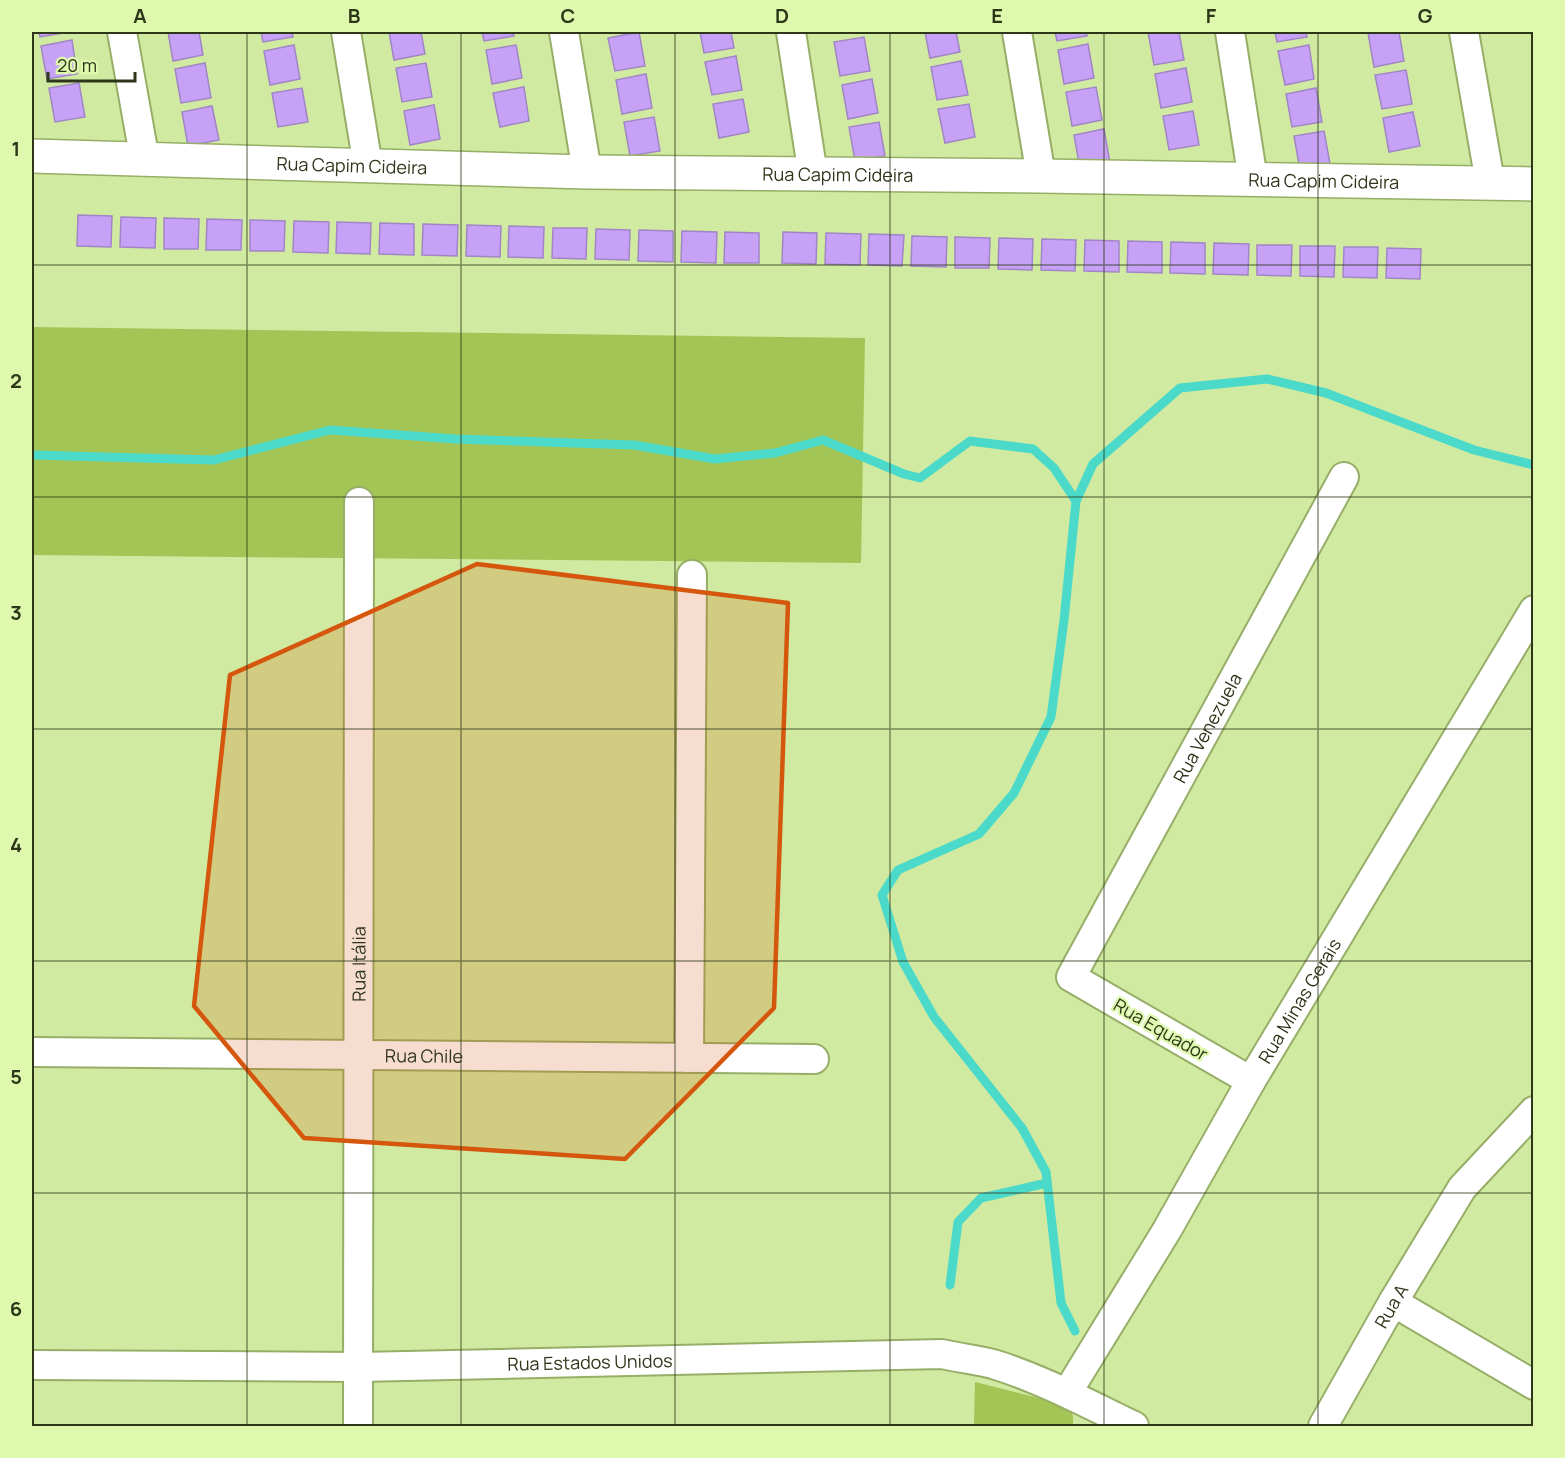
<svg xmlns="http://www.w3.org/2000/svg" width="1565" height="1458" viewBox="0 0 1565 1458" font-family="Manrope,sans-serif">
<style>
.green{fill:#a3c556}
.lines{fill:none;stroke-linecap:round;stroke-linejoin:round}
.stream{stroke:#4bdac9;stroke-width:9}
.building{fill:#c6a1f5;stroke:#a285c7;stroke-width:1.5}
.street-casing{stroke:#96ae67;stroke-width:32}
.secondary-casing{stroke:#96ae67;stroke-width:36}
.street{stroke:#fff;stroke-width:28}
.secondary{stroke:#fff;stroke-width:33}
.marked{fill:#d5560d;fill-opacity:0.2;stroke:#d5560d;stroke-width:4.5;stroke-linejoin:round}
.grid{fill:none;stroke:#2d3619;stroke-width:1.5;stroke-opacity:0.55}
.labels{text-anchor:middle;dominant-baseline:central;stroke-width:4.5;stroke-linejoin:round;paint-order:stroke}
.street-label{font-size:18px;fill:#2d3619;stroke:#def8ae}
.neatline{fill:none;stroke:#2d3619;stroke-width:2}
.grid-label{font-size:20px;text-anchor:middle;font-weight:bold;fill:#2d3619}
</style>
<rect width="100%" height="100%" fill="#d1eaa1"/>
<!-- green -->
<g class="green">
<polygon points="32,327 865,338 861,563 32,555"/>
<polygon points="975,1382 1062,1404 1071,1409 1073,1417 1073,1426 974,1426"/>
</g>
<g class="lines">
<!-- stream -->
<g class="stream">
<polyline points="32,455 214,460 330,430 456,439 634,445 715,459 775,453 823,440 904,474 920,478 970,441 1033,449 1054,468 1076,501"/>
<polyline points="950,1285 958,1222 981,1198 1047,1183"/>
<polyline points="1075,1331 1061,1303 1046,1172 1022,1128 934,1017 903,962 882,895 898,870 979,834 1014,793 1051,717 1064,620 1076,501 1093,464 1180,388 1267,379 1326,393 1474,450 1534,465"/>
</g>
</g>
<!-- building -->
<g class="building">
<polygon points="39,32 69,32 40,37"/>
<polygon points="168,32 199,32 203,55 173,61"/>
<polygon points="261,32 292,32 293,37 263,42"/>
<polygon points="389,32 421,32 425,54 394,60"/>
<polygon points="482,32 513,32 514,36 484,41"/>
<polygon points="639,32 645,66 615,71 608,38"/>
<polygon points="700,32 731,32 734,48 704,53"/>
<polygon points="925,32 956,32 960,52 930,58"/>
<polygon points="1055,32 1086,32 1087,36 1057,41"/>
<polygon points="1148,32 1179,32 1184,60 1154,65"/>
<polygon points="1275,32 1306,32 1307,37 1277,42"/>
<polygon points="1375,32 1399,32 1404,61 1374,67 1368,33"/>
<polygon points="864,37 870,71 840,76 834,42"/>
<polygon points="72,40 77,74 47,79 41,46"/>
<polygon points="1088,44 1094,78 1064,84 1058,50"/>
<polygon points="294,45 300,79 270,85 264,51"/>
<polygon points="516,45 522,78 492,84 486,50"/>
<polygon points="1309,45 1314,79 1285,85 1278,51"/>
<polygon points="736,56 742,90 712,95 705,62"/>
<polygon points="961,61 968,95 937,100 931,67"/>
<polygon points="205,63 211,98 181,103 175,69"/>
<polygon points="426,63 432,97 402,102 396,68"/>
<polygon points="1186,68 1192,102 1161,108 1155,74"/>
<polygon points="1406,70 1412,104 1382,109 1375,75"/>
<polygon points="646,74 652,108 622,114 616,80"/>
<polygon points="872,79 878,113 848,119 842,85"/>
<polygon points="79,83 85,117 55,122 49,88"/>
<polygon points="524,87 529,121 500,127 493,93"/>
<polygon points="1096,87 1102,120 1072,126 1066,92"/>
<polygon points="302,88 308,122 278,127 272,93"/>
<polygon points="1316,88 1322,122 1292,127 1286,94"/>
<polygon points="743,99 749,132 719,138 713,104"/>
<polygon points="969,104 975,137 945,143 938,109"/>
<polygon points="434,105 440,139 410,145 404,111"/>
<polygon points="212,106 219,140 188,146 182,112"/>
<polygon points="1193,111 1199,145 1169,150 1163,116"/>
<polygon points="1413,112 1420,146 1389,152 1383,118"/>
<polygon points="654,117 660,151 630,156 624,122"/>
<polygon points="879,122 885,156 855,161 849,127"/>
<polygon points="1104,129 1110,163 1080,169 1074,135"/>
<polygon points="1324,131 1330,164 1300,170 1294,136"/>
<polygon points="78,215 112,216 111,247 77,246"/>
<polygon points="121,217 156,218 155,248 120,247"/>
<polygon points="164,218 199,219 198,249 164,249"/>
<polygon points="207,219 242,220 241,250 206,250"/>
<polygon points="250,220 285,221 284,251 250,251"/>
<polygon points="294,221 329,222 328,253 293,252"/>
<polygon points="337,222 371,223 370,254 336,253"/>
<polygon points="380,223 414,224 414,255 379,254"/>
<polygon points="423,224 458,225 457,256 422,255"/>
<polygon points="467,225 501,226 500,257 466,256"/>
<polygon points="509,226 544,227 543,258 508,257"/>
<polygon points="553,228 587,228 586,259 552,258"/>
<polygon points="596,229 630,230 629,260 595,259"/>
<polygon points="639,230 673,231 673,262 638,261"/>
<polygon points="682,231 717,232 716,263 681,262"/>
<polygon points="725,232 759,233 759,263 724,263"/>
<polygon points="783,232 817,233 816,264 782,263"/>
<polygon points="826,233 861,234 860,265 825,264"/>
<polygon points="869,234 904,235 902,266 868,265"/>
<polygon points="912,236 947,237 946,267 911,266"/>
<polygon points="955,237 990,238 989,268 955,268"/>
<polygon points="999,238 1033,239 1032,270 998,269"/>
<polygon points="1042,239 1076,240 1075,271 1041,270"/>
<polygon points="1085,240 1119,241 1119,272 1084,271"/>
<polygon points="1128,241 1162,242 1162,273 1127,272"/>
<polygon points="1171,242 1205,243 1205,274 1170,273"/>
<polygon points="1214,243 1249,244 1248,275 1213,274"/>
<polygon points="1257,245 1292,245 1291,276 1257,275"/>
<polygon points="1300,246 1335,246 1334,277 1300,276"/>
<polygon points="1344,247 1378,247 1377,278 1343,277"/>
<polygon points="1387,248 1421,249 1420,279 1386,278"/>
</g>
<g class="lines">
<defs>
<g id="street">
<polyline points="122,32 145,161"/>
<polyline points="346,32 368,166"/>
<polyline points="564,32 587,172"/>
<polyline points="791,32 813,175"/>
<polyline points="1017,32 1041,176"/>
<polyline points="1230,32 1253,180"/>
<polyline points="1464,32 1490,182"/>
<path id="s1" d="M32 1052 814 1059"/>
<polyline points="689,1058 692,575"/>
<path id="s2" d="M1251 1081 1071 977 1344 477"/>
<polyline points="1393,1302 1534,1385"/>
<path id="s3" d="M32 1365 359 1367 942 1354C959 1358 977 1360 993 1364 1042 1379 1088 1404 1134 1426"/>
<path id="s4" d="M1067 1393 1167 1230 1251 1081 1534 610"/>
<path id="s5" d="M358 1426 359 502"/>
<path id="s6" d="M1323 1426 1393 1302 1462 1188 1534 1111"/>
</g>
<g id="secondary">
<path id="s7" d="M32 156 587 172 1041 176 1534 184"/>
</g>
</defs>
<!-- street casing -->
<use href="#street" class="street-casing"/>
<!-- secondary casing -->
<use href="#secondary" class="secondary-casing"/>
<!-- street -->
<use href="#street" class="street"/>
<!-- secondary -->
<use href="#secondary" class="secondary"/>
</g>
<!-- marked area -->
<path class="marked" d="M477 564 788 603 774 1008 625 1159 304 1138 194 1006 230 675Z"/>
<!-- grid -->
<path class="grid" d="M247 32V1426M461 32V1426M675 32V1426M890 32V1426M1104 32V1426M1318 32V1426M32 265H1534M32 497H1534M32 729H1534M32 961H1534M32 1193H1534"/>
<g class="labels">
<!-- street labels -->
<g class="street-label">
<text stroke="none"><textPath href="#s7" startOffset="320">Rua Capim Cideira</textPath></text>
<text stroke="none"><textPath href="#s7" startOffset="806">Rua Capim Cideira</textPath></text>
<text stroke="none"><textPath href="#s7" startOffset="1292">Rua Capim Cideira</textPath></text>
<text stroke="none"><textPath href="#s2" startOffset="492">Rua Venezuela</textPath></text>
<text stroke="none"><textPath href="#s5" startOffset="462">Rua Itália</textPath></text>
<text stroke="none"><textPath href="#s4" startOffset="456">Rua Minas Gerais</textPath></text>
<text transform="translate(1161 1029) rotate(30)">Rua Equador</text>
<text stroke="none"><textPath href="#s1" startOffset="392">Rua Chile</textPath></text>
<text stroke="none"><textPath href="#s6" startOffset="138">Rua A</textPath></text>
<text stroke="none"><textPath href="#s3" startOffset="558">Rua Estados Unidos</textPath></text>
</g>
</g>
<!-- border -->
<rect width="1565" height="1458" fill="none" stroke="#def8ae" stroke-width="66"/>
<!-- scale -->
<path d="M48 72v9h87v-9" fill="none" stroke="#2d3619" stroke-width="3"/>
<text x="57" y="72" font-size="18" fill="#2d3619" stroke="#def8ae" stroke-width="4.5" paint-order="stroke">20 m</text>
<rect x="33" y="33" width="1499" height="1392" class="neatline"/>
<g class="grid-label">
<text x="140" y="23">A</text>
<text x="354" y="23">B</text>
<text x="568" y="23">C</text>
<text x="782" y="23">D</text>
<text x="997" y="23">E</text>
<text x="1211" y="23">F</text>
<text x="1425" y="23">G</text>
<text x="16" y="156">1</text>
<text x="16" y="388">2</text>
<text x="16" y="620">3</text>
<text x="16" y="852">4</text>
<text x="16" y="1084">5</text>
<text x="16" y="1316">6</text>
</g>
</svg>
